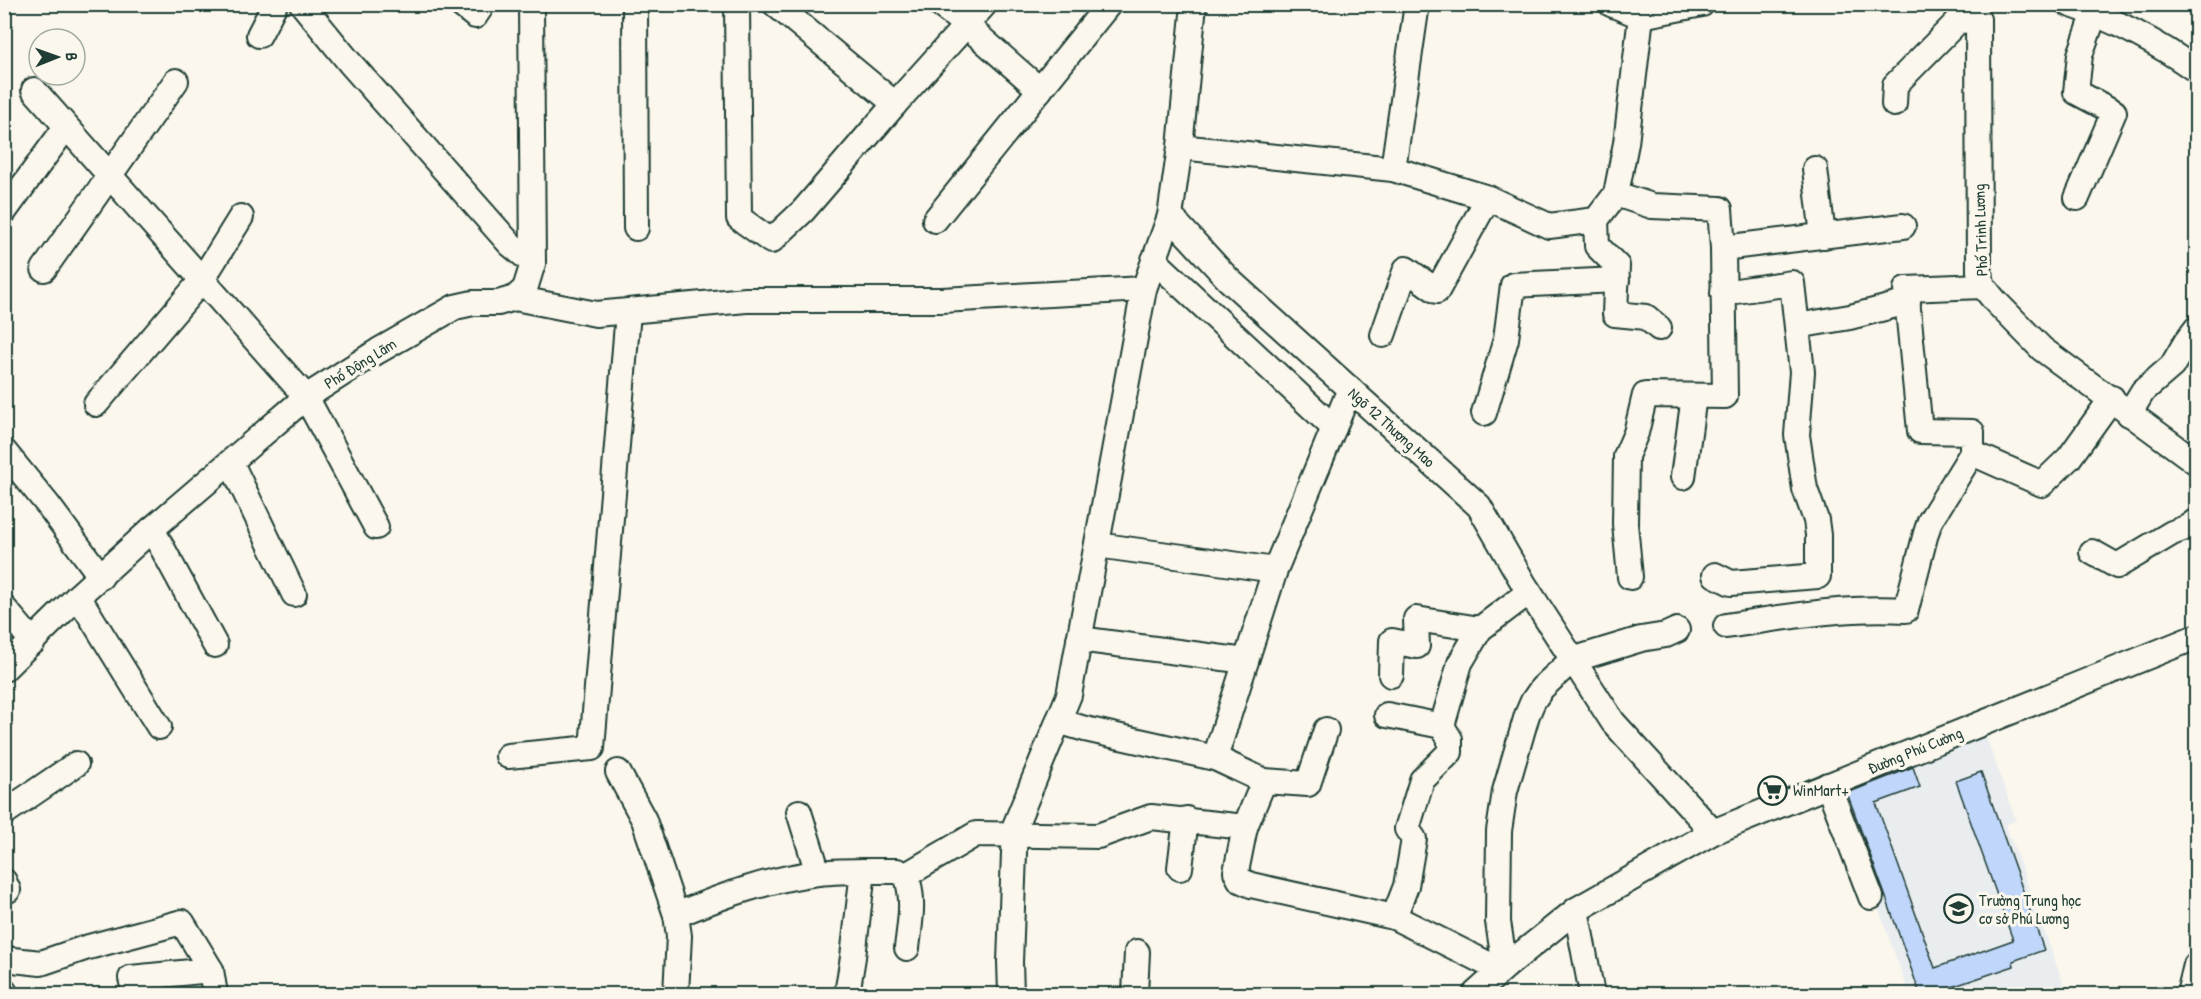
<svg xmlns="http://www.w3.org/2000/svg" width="2201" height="999" viewBox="0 0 2201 999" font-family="'Patrick Hand',sans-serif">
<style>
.built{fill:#e9edf0}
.building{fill:#c0d6fa;stroke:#1f3d34;stroke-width:1.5}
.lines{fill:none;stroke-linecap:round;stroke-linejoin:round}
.minor-casing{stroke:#1f3d34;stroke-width:28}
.minor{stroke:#fbf7ec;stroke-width:24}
.labels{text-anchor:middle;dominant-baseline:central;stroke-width:6;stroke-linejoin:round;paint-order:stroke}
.street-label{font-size:16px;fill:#1f3d34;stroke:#fbf7ec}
.poi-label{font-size:16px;fill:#1f3d34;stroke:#fbf7ec;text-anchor:start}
</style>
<rect width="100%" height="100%" fill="#fbf7ec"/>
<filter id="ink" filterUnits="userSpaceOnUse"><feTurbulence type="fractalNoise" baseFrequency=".0167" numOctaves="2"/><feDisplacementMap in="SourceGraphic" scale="12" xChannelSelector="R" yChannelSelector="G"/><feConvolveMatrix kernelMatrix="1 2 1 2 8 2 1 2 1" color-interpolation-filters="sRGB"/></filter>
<g filter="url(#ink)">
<!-- built -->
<polygon class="built" points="1985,734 2016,820 2006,825 2067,994 1909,994 1837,792"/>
<!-- building -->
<polygon class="building" points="1913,767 1920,787 1876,803 1935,968 2013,940 1956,781 1981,772 2044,950 2013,961 2014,966 1943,990 1945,994 1920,994 1884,892 1847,793"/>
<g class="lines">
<defs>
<g id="minor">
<polyline points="302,4 350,63 510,244 533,263"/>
<polyline points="460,4 475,16 483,4"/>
<polyline points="635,4 636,228"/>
<polyline points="737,4 739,218 771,241 803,211 895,104 985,4"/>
<polyline points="775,4 895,104"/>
<polyline points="939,4 966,25 1040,90"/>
<polyline points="1194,4 1180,147 1170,216 1228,279 1479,506 1524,584 1613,722 1713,832"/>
<polyline points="1611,4 1641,16 1702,4"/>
<polyline points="1971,4 1978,20 1979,271 1983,286 1995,301 2042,349 2196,462"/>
<path d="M2069 4C2111 18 2160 44 2196 70"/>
<polyline points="259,35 275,4"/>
<polyline points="34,90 306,397 376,527"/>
<polyline points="1894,104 1895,85 1958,21 1978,20"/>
<polyline points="1180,147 1393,169 1488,198 1549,226 1596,220 1616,194 1626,143 1641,16"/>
<polyline points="1393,169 1417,4"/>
<polyline points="1815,169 1823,236"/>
<polyline points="1616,194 1652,206 1720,209 1723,248 1725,396 1645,395 1636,433 1626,456 1625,524 1630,577"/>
<polyline points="2077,198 2114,112 2076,92 2080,55 2098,4"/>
<polyline points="4,212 66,127"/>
<polyline points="935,220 1109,4"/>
<polyline points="1596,220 1597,246 1617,266 1615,314 1646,317 1659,328"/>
<polyline points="1723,248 1903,226"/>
<polyline points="1154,260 1334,428"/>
<polyline points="44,269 176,81"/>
<polyline points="515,298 596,314 746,300 942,300 1144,289"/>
<polyline points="1797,326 1850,317 1908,302"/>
<polyline points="1383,335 1406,269 1437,291 1488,198"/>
<polyline points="96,404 202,280 241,217"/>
<polyline points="1484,413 1506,339 1513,285 1617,280"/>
<polyline points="2129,414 2143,391 2172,366 2186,342 2196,329"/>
<polyline points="4,451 48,505 101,577"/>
<polyline points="1972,453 2042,484 2069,458 2112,398"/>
<polyline points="231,463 294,594"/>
<polyline points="1683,477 1694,396"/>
<polyline points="152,529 215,645"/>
<polyline points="1097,545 1275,570"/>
<polyline points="2092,552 2117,566 2172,533 2188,527 2196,521"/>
<polyline points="1715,575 1731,583 1818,576 1818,535 1816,520 1805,489 1797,435 1802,372 1792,283 1723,293"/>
<polyline points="78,596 159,727"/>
<polyline points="4,608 33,642"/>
<path d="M1726 626C1786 617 1845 606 1906 610L1926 533 1930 521 1972 453V432L1920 431 1906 289 1983 286"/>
<polyline points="1079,639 1246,661"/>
<polyline points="4,669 78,596 152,529 306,397 378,351 455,307 473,303 498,303 515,298 525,289 533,263 531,4"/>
<polyline points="1391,675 1392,641 1417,646 1416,619 1480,629"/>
<polyline points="1387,715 1442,726"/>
<polyline points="1058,721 1085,729 1215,758 1264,781"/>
<polyline points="1326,730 1308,784 1264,781 1245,827 1236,872 1240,880 1251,885 1394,917 1486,963 1505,967 1498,922 1499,831 1505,791 1527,715 1533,701 1542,688 1572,660 1641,639 1666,635 1677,630"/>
<polyline points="508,756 592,748 628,312"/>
<polyline points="1215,758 1275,570 1350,389"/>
<polyline points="618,772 644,820 676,915 679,936 676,994"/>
<polyline points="1828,785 1871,897"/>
<polyline points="799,812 818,873"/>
<polyline points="4,813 76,764"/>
<polyline points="1180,868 1186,819"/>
<polyline points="906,875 976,834 1098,836 1151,817 1245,827"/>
<polyline points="4,881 8,890 4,892"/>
<polyline points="1576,910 1592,994"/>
<path d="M676 915C722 896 769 879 818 873 844 870 871 871 897 871L906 875C915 899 910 922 907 948"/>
<polyline points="1394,917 1406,886 1414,839 1407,829 1422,780 1450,752 1450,739 1442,726 1460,663 1480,629 1529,592"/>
<polyline points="4,959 41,963 85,948 182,922 211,970 215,994"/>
<polyline points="4,991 6,994"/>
<polyline points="135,994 131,978 211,970"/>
<polyline points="847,994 853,957 863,871"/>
<polyline points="1011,994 1010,962 1015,826 1069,695 1144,289 1170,216"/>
<polyline points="1135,994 1137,952"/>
<polyline points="1475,994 1505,967 1576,910 1713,832 2196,637"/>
<polyline points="2189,994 2196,965"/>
</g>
</defs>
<!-- minor casing -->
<use href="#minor" class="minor-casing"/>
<!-- minor -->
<use href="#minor" class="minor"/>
</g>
</g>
<!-- icons -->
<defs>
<symbol id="supermarket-ring" viewBox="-11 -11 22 22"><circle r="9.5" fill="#fbf7ec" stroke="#1f3d34" stroke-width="1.5"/><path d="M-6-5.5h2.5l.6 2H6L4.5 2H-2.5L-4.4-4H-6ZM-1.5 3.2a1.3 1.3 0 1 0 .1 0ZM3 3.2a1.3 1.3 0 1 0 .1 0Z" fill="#1f3d34"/></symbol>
<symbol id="school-ring" viewBox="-11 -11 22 22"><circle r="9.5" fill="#fbf7ec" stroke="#1f3d34" stroke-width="1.5"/><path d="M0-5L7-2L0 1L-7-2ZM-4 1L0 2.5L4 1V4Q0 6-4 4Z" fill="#1f3d34"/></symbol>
</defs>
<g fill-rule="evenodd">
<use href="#supermarket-ring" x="1756" y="774" width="33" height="33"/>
<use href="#school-ring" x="1942" y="892" width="33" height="33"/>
</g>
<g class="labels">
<!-- street labels -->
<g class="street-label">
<text transform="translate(1980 230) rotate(-92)">Phố Trinh Lương</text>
<text transform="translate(360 363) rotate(-32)">Phố Động Lãm</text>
<text transform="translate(1392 427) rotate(42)">Ngõ 12 Thượng Mao</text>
<text transform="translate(1915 750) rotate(-22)">Đường Phú Cường</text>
</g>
<!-- poi labels -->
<g class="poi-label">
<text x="1793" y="790">WinMart+</text>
<text x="1979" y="900">Trường Trung học<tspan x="1979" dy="18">cơ sở Phú Lương</tspan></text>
</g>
</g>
<!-- margin -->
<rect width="2201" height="999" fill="none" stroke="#fbf7ec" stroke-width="24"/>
<rect x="12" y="12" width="2177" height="975" fill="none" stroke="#1f3d34" stroke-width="2" filter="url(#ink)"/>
<!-- north arrow -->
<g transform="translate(57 57) rotate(89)"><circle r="28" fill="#fbf7ec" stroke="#a3ada2" stroke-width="1.5"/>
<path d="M0-4.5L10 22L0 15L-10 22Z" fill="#1f3d34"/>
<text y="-9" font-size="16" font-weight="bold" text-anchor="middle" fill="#1f3d34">B</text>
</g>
</svg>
